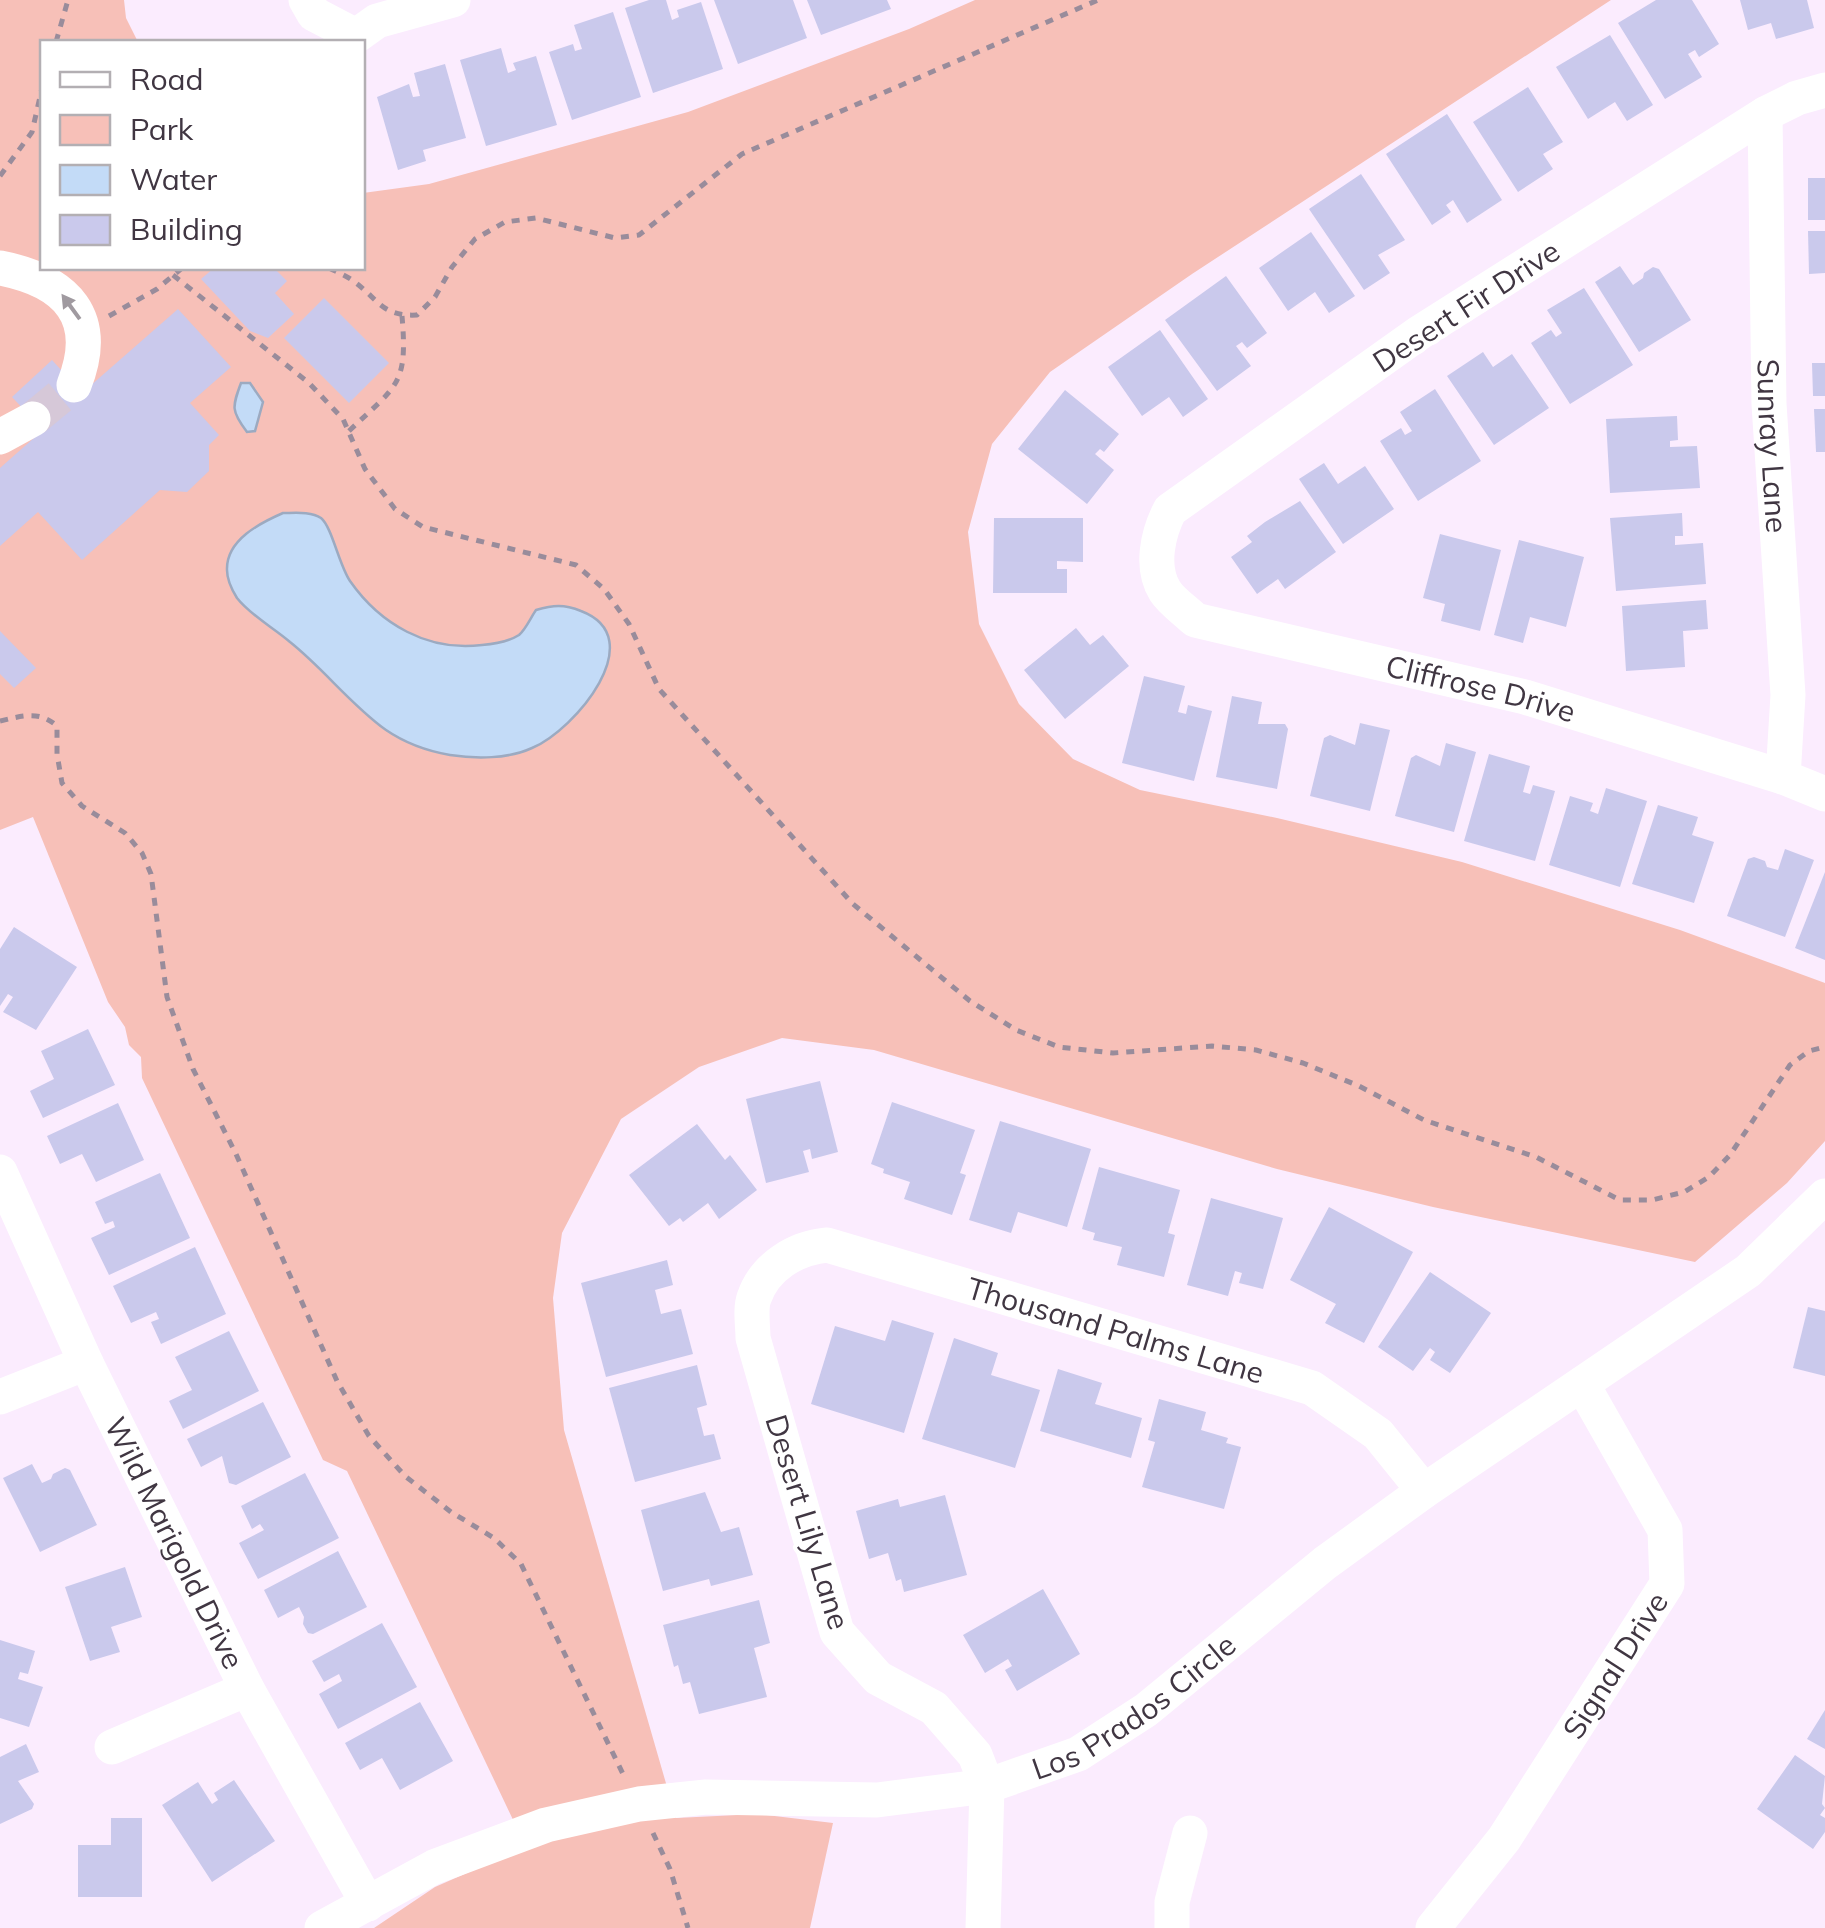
<svg xmlns="http://www.w3.org/2000/svg" width="1825" height="1928" viewBox="0 0 1825 1928" font-family="Mulish,sans-serif">
<style>
.green{fill:#f7c0b8}
.water{fill:#c3dbf7;stroke:#9caac1;stroke-width:2.5}
.building{fill:#cac9ec}
.lines{fill:none;stroke-linecap:round;stroke-linejoin:round}
.minor-tunnel{stroke:#d6c8d8;stroke-width:35;stroke-dasharray:35 18;stroke-linecap:butt}
.path{stroke:#998c9b;stroke-width:5;stroke-dasharray:8 8;stroke-linecap:butt}
.minor{stroke:#fff;stroke-width:35}
.oneway{fill:#a09aa0}
.labels{text-anchor:middle;dominant-baseline:central;stroke-width:8;stroke-linejoin:round;paint-order:stroke}
.street-label{font-size:30px;fill:#403642;stroke:#fff}
</style>
<rect width="100%" height="100%" fill="#fbecfe"/>
<!-- green -->
<polygon class="green" points="0,0 124,0 126,18 138,42 42,42 42,268 362,268 363,193 429,184 688,112 909,29 975,0 1611,0 1192,274 1050,372 992,444 968,532 979,624 1019,704 1073,759 1140,790 1277,818 1462,862 1680,930 1825,983 1825,1141 1787,1183 1695,1262 1433,1207 1277,1169 874,1050 782,1038 699,1067 621,1119 562,1233 553,1298 564,1430 676,1818 758,1814 833,1823 810,1928 374,1928 435,1887 526,1847 347,1471 323,1460 142,1078 141,1057 129,1045 125,1027 108,1002 33,817 0,830"/>
<!-- water -->
<g class="water">
<path d="M241 383H250L263 402 255 431 247 432C231 411 232 407 241 383Z"/>
<path d="M283 513C294 513 311 511 321 518 332 527 339 565 350 581 380 624 428 652 482 645 494 644 508 642 519 635 526 629 531 617 536 610 553 605 564 604 581 611 652 638 575 730 532 748 508 759 476 759 450 755 427 751 405 743 386 730 351 705 324 669 290 642 274 628 250 615 237 598 232 590 227 579 227 570 226 540 260 523 283 513Z"/>
</g>
<!-- building -->
<g class="building">
<polygon points="649,0 666,0 672,20 679,17 677,10 701,2 723,69 653,93 625,8"/>
<polygon points="714,0 793,0 807,38 738,64"/>
<polygon points="807,0 887,0 891,9 821,35"/>
<polygon points="1656,0 1692,0 1719,44 1699,57 1695,50 1688,54 1702,77 1665,99 1618,23"/>
<polygon points="1740,0 1807,0 1814,28 1776,39 1771,23 1748,30"/>
<polygon points="613,12 641,97 572,120 549,52 573,44 575,51 582,49 574,25"/>
<polygon points="1610,35 1653,105 1627,121 1615,102 1588,119 1556,67"/>
<polygon points="501,48 508,73 516,70 513,63 536,56 557,125 486,146 460,60"/>
<polygon points="445,64 466,138 423,150 426,161 398,170 377,97 409,84 413,97 420,96 414,73"/>
<polygon points="1528,87 1563,142 1543,154 1553,169 1518,192 1473,122"/>
<polygon points="1447,114 1502,200 1467,223 1453,200 1446,205 1451,212 1432,225 1386,154"/>
<polygon points="1361,174 1405,240 1378,255 1390,273 1364,290 1309,209"/>
<rect x="1808" y="178" width="17" height="42"/>
<polygon points="1808,231 1825,231 1825,273 1809,274"/>
<polygon points="1311,232 1355,296 1329,313 1315,292 1288,311 1259,268"/>
<polygon points="1620,266 1633,285 1643,278 1644,273 1653,267 1659,269 1691,320 1639,352 1595,282"/>
<polygon points="214,268 274,268 287,281 275,293 294,314 268,338 250,331 201,279"/>
<polygon points="1226,276 1267,333 1247,348 1242,342 1236,346 1251,366 1217,391 1165,320"/>
<polygon points="1584,288 1633,365 1570,404 1531,343 1551,330 1556,337 1562,333 1547,310"/>
<polygon points="324,298 389,363 349,403 284,338"/>
<polygon points="178,309 231,367 190,403 219,435 209,445 209,471 187,492 160,490 82,560 38,512 0,546 0,468 43,430 12,397 52,360 82,393"/>
<polygon points="1160,330 1208,399 1183,417 1169,397 1142,416 1108,367"/>
<polygon points="1483,352 1493,367 1512,354 1549,408 1494,445 1447,376"/>
<polygon points="1812,363 1825,363 1825,396 1813,396"/>
<polygon points="1435,389 1481,461 1418,501 1380,441 1401,428 1405,435 1412,431 1400,412"/>
<polygon points="1065,390 1119,434 1104,452 1100,449 1095,454 1114,470 1087,504 1018,449"/>
<polygon points="1814,409 1825,409 1825,452 1816,452"/>
<polygon points="1677,416 1678,440 1670,441 1670,447 1697,446 1700,488 1610,493 1606,419"/>
<polygon points="1324,463 1338,484 1365,466 1394,509 1343,544 1299,479"/>
<polygon points="1300,501 1336,552 1285,589 1278,579 1257,594 1231,557 1252,542 1247,536 1265,522"/>
<polygon points="1682,513 1683,536 1675,536 1675,545 1703,543 1706,584 1616,591 1610,518"/>
<polygon points="994,518 1083,518 1083,562 1057,561 1057,569 1067,569 1067,593 993,593"/>
<polygon points="1440,534 1501,550 1480,631 1441,621 1445,604 1423,598"/>
<polygon points="1519,540 1584,557 1566,627 1530,617 1523,643 1494,635"/>
<polygon points="1706,600 1708,629 1683,631 1685,667 1626,671 1622,606"/>
<polygon points="1076,628 1090,645 1103,635 1129,666 1065,719 1024,670"/>
<polygon points="0,631 36,668 14,688 0,674"/>
<polygon points="1144,676 1185,686 1178,712 1186,714 1188,705 1212,711 1194,781 1122,763"/>
<polygon points="1232,696 1262,702 1258,724 1285,724 1288,729 1277,789 1216,777"/>
<polygon points="1360,723 1390,730 1370,811 1310,796 1324,738 1330,735 1355,745"/>
<polygon points="1446,743 1476,752 1454,832 1395,816 1411,758 1416,755 1440,766"/>
<polygon points="1489,754 1530,766 1523,792 1530,794 1533,785 1555,791 1535,861 1464,841"/>
<polygon points="1606,788 1647,801 1620,887 1549,865 1570,796 1593,803 1590,811 1598,814"/>
<polygon points="1658,805 1698,817 1692,835 1714,842 1694,903 1632,884"/>
<polygon points="1785,849 1814,860 1785,937 1727,916 1748,859 1754,857 1765,861 1767,867 1778,870"/>
<polygon points="1825,872 1825,960 1795,948"/>
<polygon points="14,927 77,967 36,1030 3,1012 13,997 8,994 0,1006 0,949"/>
<polygon points="88,1029 115,1085 43,1118 30,1091 54,1079 41,1051"/>
<polygon points="820,1081 838,1152 812,1159 810,1149 803,1151 809,1172 766,1183 746,1099"/>
<polygon points="892,1102 975,1130 960,1173 966,1175 952,1215 904,1199 910,1182 883,1173 884,1169 871,1164"/>
<polygon points="118,1103 144,1160 96,1182 82,1154 60,1164 47,1136"/>
<polygon points="1000,1121 1091,1149 1067,1227 1018,1212 1011,1233 969,1220"/>
<polygon points="697,1124 725,1160 730,1155 757,1190 719,1219 708,1203 683,1222 680,1218 669,1226 629,1175"/>
<polygon points="1099,1167 1180,1190 1168,1233 1175,1235 1164,1277 1117,1265 1122,1247 1093,1240 1095,1233 1082,1229"/>
<polygon points="160,1173 190,1238 109,1275 91,1238 115,1227 113,1221 105,1224 95,1202"/>
<polygon points="1211,1198 1283,1218 1263,1289 1239,1283 1242,1273 1235,1271 1228,1296 1187,1285"/>
<polygon points="1329,1207 1413,1252 1364,1343 1325,1323 1336,1304 1290,1280"/>
<polygon points="195,1247 226,1314 161,1344 151,1322 159,1319 156,1312 131,1323 113,1286"/>
<polygon points="667,1260 673,1285 655,1290 661,1314 681,1309 693,1354 606,1377 581,1283"/>
<polygon points="1430,1272 1491,1313 1450,1373 1430,1360 1435,1352 1430,1348 1413,1371 1378,1347"/>
<polygon points="1808,1307 1825,1311 1825,1376 1793,1368"/>
<polygon points="892,1320 934,1333 904,1433 811,1404 835,1326 885,1341"/>
<polygon points="229,1331 259,1391 183,1429 169,1401 192,1390 175,1357"/>
<polygon points="954,1338 998,1353 991,1375 1040,1390 1015,1468 922,1439"/>
<polygon points="697,1365 707,1405 697,1408 704,1436 714,1434 721,1459 635,1482 609,1388"/>
<polygon points="1058,1369 1102,1383 1095,1404 1142,1418 1131,1458 1040,1431"/>
<polygon points="1159,1399 1206,1412 1201,1430 1228,1438 1226,1443 1241,1447 1224,1509 1142,1487 1155,1442 1148,1440"/>
<polygon points="263,1402 291,1457 236,1485 229,1483 222,1456 201,1467 187,1439"/>
<polygon points="32,1464 42,1483 51,1479 53,1474 65,1468 70,1470 97,1525 40,1552 3,1478"/>
<polygon points="305,1473 339,1538 258,1579 239,1543 264,1530 260,1524 252,1529 241,1506"/>
<polygon points="705,1492 721,1532 739,1527 753,1575 711,1586 709,1579 663,1591 641,1510"/>
<polygon points="945,1495 967,1575 904,1592 901,1579 896,1581 888,1553 869,1559 856,1511 898,1499 900,1507"/>
<polygon points="338,1551 367,1607 313,1634 308,1633 303,1624 304,1617 299,1607 278,1618 264,1590"/>
<polygon points="125,1567 142,1617 111,1627 120,1652 90,1661 65,1587"/>
<polygon points="1043,1589 1080,1654 1017,1691 1005,1670 1012,1666 1008,1659 985,1673 963,1635"/>
<polygon points="759,1600 770,1643 754,1648 767,1697 699,1714 690,1682 683,1684 678,1665 674,1667 663,1625"/>
<polygon points="382,1623 417,1687 338,1729 319,1694 342,1681 339,1674 324,1682 312,1661"/>
<polygon points="0,1640 35,1651 28,1674 20,1672 18,1679 43,1687 29,1727 0,1718"/>
<polygon points="420,1702 453,1761 400,1790 382,1758 360,1770 345,1743"/>
<polygon points="1825,1710 1825,1749 1807,1739"/>
<polygon points="26,1744 39,1772 18,1781 34,1804 32,1809 0,1824 0,1757"/>
<polygon points="1795,1755 1825,1776 1822,1804 1825,1808 1820,1815 1825,1818 1825,1832 1813,1849 1757,1809"/>
<polygon points="234,1780 275,1841 212,1882 162,1805 198,1782 212,1804 218,1800 214,1793"/>
<polygon points="111,1818 142,1818 142,1897 78,1897 78,1845 111,1845"/>
</g>
<g class="lines">
<!-- minor-tunnel -->
<polyline class="minor-tunnel" points="33,419 74,385"/>
<!-- path -->
<g class="path">
<polyline points="56,42 68,0"/>
<polyline points="0,176 32,132 42,88"/>
<path d="M329 268C337 272 345 275 352 280 378 298 381 317 417 315L435 297 452 267 475 239 505 222 536 218 615 238 639 235 742 154 1098 0"/>
<polyline points="173,275 309,383 343,419 365,469 395,509 423,527 576,565 604,589 629,624 659,689 853,904 970,1001 1016,1030 1059,1047 1113,1053 1212,1046 1256,1050 1303,1063 1359,1086 1424,1120 1536,1157 1620,1200 1652,1200 1684,1192 1709,1177 1730,1155 1790,1065 1809,1051 1825,1047"/>
<polyline points="109,316 157,289 182,268"/>
<path d="M349 431C397 385 408 386 402 316"/>
<path d="M0 721C22 716 39 710 57 726V754L62 783 82 806 125 833 142 853 151 874 167 997 193 1069 236 1154 337 1381 369 1436 405 1476 451 1512 494 1538 521 1564 623 1774"/>
<polyline points="653,1833 670,1869 688,1928"/>
</g>
<!-- minor -->
<g class="minor">
<polyline points="306,0 314,14 356,36 377,21 453,0"/>
<path id="s1" d="M1825 90 1797 98 1765 114 1419 333 1170 510C1158 533 1150 567 1165 591 1172 602 1186 611 1195 620L1525 697 1783 777 1825 794"/>
<path id="s2" d="M1765 114 1769 404 1788 695 1783 777"/>
<path d="M0 268C67 281 101 317 74 385"/>
<polyline points="0,437 33,419"/>
<path id="s3" d="M0 1172 86 1363 247 1689 368 1904"/>
<polyline points="0,1397 86,1363"/>
<polyline points="112,1747 247,1689"/>
<path id="s4" d="M322 1928 434 1867 546 1825 639 1804 706 1797 877 1800 987 1786 1078 1754 1146 1710 1325 1563 1424 1491 1748 1271 1825 1196"/>
<path id="s5" d="M983 1928 987 1786 975 1755 934 1708 878 1678 837 1632 753 1338C753 1326 750 1309 754 1298 765 1266 796 1248 827 1245L1312 1388 1378 1434 1424 1491"/>
<polyline points="1172,1928 1172,1902 1190,1833"/>
<path id="s6" d="M1433 1928 1504 1839 1667 1584 1665 1530 1582 1384"/>
</g>
</g>
<!-- one-way arrows -->
<defs><path id="oneway-solid" d="M-6-.8H1V-3.2L6.5 0L1 3.2V.8H-6Z" transform="scale(2.5)"/></defs>
<use class="oneway" href="#oneway-solid" transform="translate(71 307) rotate(-126)"/>
<g class="labels">
<!-- street labels -->
<g class="street-label">
<text transform="translate(1466 306) rotate(-33)">Desert Fir Drive</text>
<text stroke="none"><textPath href="#s2" startOffset="332">Sunray Lane</textPath></text>
<text stroke="none"><textPath href="#s1" startOffset="1200">Cliffrose Drive</textPath></text>
<text stroke="none"><textPath href="#s5" startOffset="1105">Thousand Palms Lane</textPath></text>
<text transform="translate(808 1522) rotate(73)">Desert Lily Lane</text>
<text stroke="none"><textPath href="#s3" startOffset="410">Wild Marigold Drive</textPath></text>
<text stroke="none"><textPath href="#s6" startOffset="320">Signal Drive</textPath></text>
<text stroke="none"><textPath href="#s4" startOffset="860">Los Prados Circle</textPath></text>
</g>
</g>
<!-- legend -->
<rect x="40" y="40" width="325" height="230" fill="#ffffff" stroke="#b3afb3" stroke-width="2.5"/>
<rect x="60" y="72" width="50" height="15" fill="#ffffff" stroke="#b3afb3" stroke-width="2.5"/>
<text x="130" y="90" font-size="30" fill="#403642">Road</text>
<rect x="60" y="115" width="50" height="30" fill="#f7c0b8" stroke="#b3afb3" stroke-width="2.5"/>
<text x="130" y="140" font-size="30" fill="#403642">Park</text>
<rect x="60" y="165" width="50" height="30" fill="#c3dbf7" stroke="#b3afb3" stroke-width="2.5"/>
<text x="130" y="190" font-size="30" fill="#403642">Water</text>
<rect x="60" y="215" width="50" height="30" fill="#cac9ec" stroke="#b3afb3" stroke-width="2.5"/>
<text x="130" y="240" font-size="30" fill="#403642">Building</text>
</svg>
